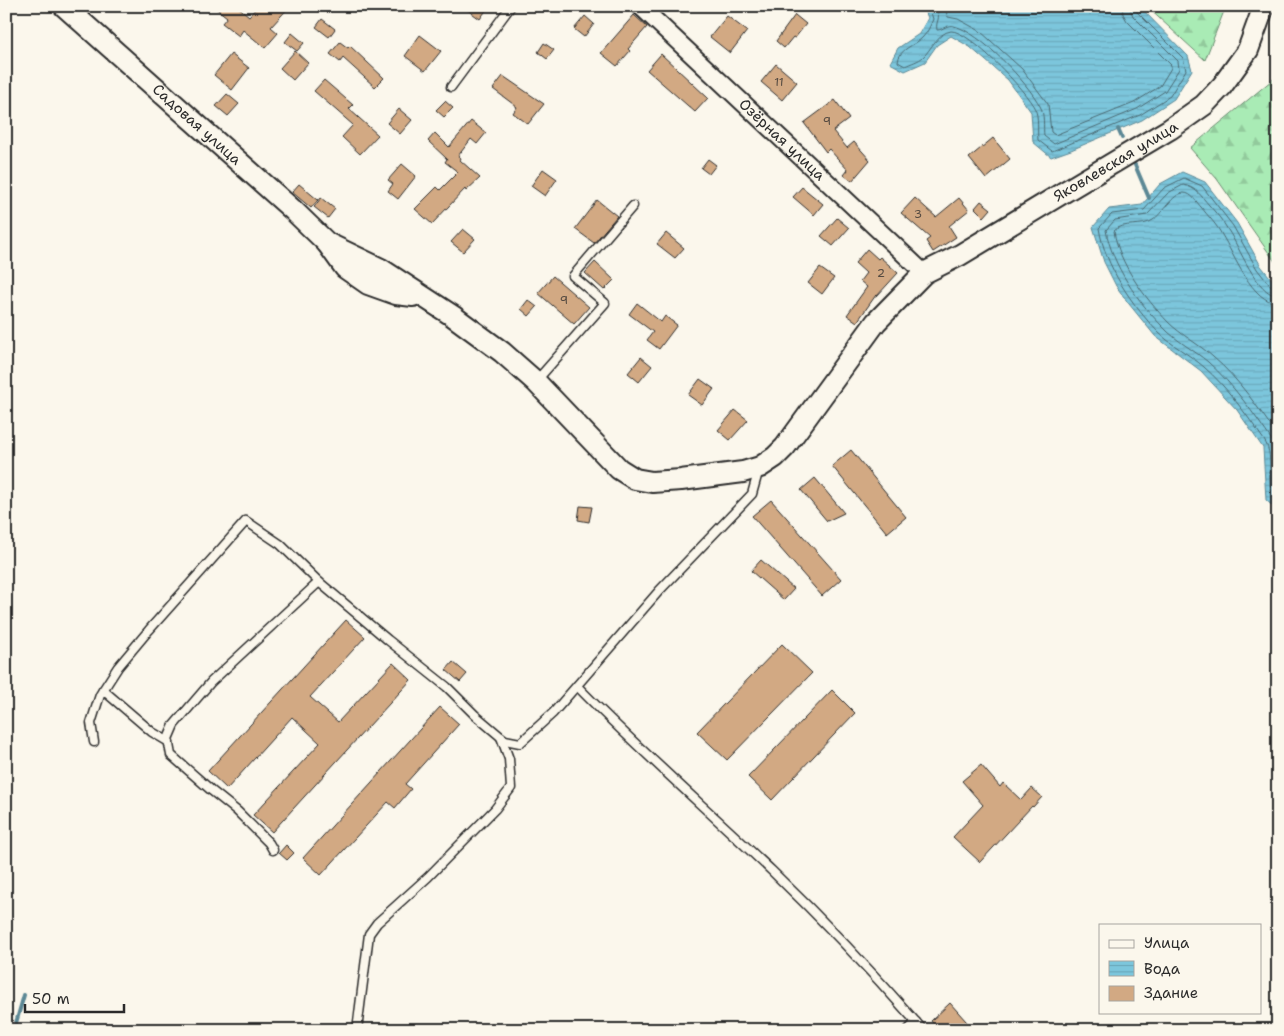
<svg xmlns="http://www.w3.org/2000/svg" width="1284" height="1036" viewBox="0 0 1284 1036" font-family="'Shantell Sans',sans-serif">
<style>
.forest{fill:url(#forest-firs);stroke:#6a8b70}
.water{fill:url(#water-rules);stroke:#5c8895}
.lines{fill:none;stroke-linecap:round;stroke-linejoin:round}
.shore{stroke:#4b6972;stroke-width:1}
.stream{stroke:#5c8895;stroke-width:4}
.building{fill:#d2a983;stroke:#2b2b2b}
.service-casing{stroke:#2b2b2b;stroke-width:11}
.minor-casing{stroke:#2b2b2b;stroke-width:20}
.tertiary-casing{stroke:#2b2b2b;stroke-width:24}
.service{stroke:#fbf7ec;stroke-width:8}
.minor{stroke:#fbf7ec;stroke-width:16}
.tertiary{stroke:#fbf7ec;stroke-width:20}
.labels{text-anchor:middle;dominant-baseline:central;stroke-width:4;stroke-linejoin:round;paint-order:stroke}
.number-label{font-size:12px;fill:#554a41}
.street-label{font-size:15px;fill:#2b2b2b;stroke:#fbf7ec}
</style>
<defs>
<pattern id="forest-firs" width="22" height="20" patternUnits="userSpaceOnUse" patternTransform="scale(1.25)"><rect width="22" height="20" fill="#a9ebb5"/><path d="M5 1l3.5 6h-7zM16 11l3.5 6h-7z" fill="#92ca9c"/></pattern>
<pattern id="water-rules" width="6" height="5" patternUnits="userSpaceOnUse" patternTransform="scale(1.25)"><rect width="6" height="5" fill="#7cc6dc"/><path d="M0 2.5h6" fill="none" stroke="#6baabd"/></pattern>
</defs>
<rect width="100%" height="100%" fill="#fbf7ec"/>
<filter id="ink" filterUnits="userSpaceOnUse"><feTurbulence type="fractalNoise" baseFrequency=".02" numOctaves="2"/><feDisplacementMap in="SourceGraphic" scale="10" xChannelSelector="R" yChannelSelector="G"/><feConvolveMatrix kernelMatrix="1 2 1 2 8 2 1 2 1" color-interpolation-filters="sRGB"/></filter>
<g filter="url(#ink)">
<!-- forest -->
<g class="forest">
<polygon points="1146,6 1226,6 1205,60"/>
<polygon points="1278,75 1278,266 1217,179 1190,148"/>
</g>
<!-- water -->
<g class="water">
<polygon points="923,6 1139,6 1188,56 1192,70 1174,99 1142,120 1071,150 1051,157 1033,142 1031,112 1008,80 970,47 951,36 937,45 925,62 905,71 890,63 898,48 919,34 928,18"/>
<polygon points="1182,172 1205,182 1237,223 1261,266 1278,287 1278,511 1266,500 1263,448 1237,410 1201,371 1155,336 1129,304 1116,286 1104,262 1093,227 1109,209 1142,205 1160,184"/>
</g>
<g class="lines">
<!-- shore -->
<g class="shore">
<path d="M929 6 933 19C931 24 928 32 923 37 915 46 899 48 898 62L905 66C911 63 919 61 923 57 931 50 937 33 951 31 969 30 1027 92 1035 109 1039 117 1037 130 1038 140L1052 151 1140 115 1170 96 1186 70 1183 58 1137 12 1136 6"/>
<path d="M936 6C942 21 935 20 937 30 943 30 947 24 954 26 980 32 1028 83 1040 106 1045 114 1043 127 1044 136L1054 144 1137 109 1165 91 1179 69 1178 61 1133 16 1129 6"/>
<polyline points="944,6 948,17 958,19 980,31 1022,69 1048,104 1051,132 1055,135 1134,103 1160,86 1171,68 1171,65 1127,21 1123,14 1122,6"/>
<path d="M1278 290 1272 288 1257 269 1233 226 1202 186 1184 178 1164 188 1144 210 1112 214 1099 228C1105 266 1132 305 1158 332 1171 345 1189 354 1204 367 1227 387 1246 414 1264 440 1277 459 1262 488 1278 504"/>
<path d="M1278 296C1257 295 1239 246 1228 230 1223 221 1216 213 1209 205 1201 196 1196 187 1183 185L1168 193 1147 215 1115 220 1106 230C1112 265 1138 302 1163 327 1176 341 1194 350 1208 362 1234 385 1254 414 1273 442L1275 448 1278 495"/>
<path d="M1278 303C1252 303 1234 254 1222 235 1217 225 1208 216 1201 207 1197 203 1192 193 1184 193 1173 193 1162 214 1153 220 1142 228 1123 221 1114 231 1119 264 1145 298 1168 322 1181 335 1199 344 1213 357 1239 379 1258 408 1278 436"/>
</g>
<!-- stream -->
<g class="stream">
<polyline points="1118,129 1122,138"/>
<polyline points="1135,165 1149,198"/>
<polyline points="14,1030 24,995"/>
</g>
</g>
<!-- building -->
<g class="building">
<polygon points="213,6 237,6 249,16 258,6 290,6 271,27 278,33 265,48 243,30 239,36 222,23 227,17"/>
<polygon points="462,6 489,6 480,19"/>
<polygon points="634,15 647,27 628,49 630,51 617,66 601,53"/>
<polygon points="795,15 806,24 795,38 793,37 784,48 776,41"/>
<polygon points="585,16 594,24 584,37 574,29"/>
<polygon points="727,16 747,31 730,53 710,37"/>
<polygon points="322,19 335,29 329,37 316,27"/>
<polygon points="292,33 304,43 297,51 285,42"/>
<polygon points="420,35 441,51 425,71 405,56"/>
<polygon points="340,42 348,48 350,46 384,78 375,87 343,58 340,62 330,54"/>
<polygon points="544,43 554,50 547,59 538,52"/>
<polygon points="295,51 308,63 293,80 280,68"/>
<polygon points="231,54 249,68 232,90 214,75"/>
<polygon points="661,54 708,98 695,112 647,70"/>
<polygon points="776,64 797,82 782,100 761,82"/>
<polygon points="503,76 544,104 528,124 513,113 517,107 493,89"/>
<polygon points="324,80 353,105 349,109 378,135 360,154 342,137 353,125 314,91"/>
<polygon points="227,94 239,104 228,116 216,106"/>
<polygon points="835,100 849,119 833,131 847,148 854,142 870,160 852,181 844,175 848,170 829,149 826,152 804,123"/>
<polygon points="445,101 453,108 444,117 436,110"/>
<polygon points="399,109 412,120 400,134 387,123"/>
<polygon points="471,121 486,133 477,144 471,139 458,156 461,158 460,160 480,178 466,191 465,189 432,224 415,209 437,187 440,190 458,172 445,162 447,159 428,141 435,133 449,147"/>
<polygon points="993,138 1010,159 986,179 969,158"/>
<polygon points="708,159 716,165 709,174 701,168"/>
<polygon points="402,164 416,176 398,199 388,191 393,184 388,180"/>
<polygon points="543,169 557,179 545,196 531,186"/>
<polygon points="299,184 318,200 311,208 292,192"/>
<polygon points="802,187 823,204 814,215 793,197"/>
<polygon points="321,198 335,209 328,218 314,207"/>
<polygon points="915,198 936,217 959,198 969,210 949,226 956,237 933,252 926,241 930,238 901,213"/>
<polygon points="597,200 617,216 594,243 575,229"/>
<polygon points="981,201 991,209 984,217 975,208"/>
<polygon points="837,218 849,228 833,246 821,236"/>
<polygon points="463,229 475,239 463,252 451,242"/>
<polygon points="666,233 684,248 675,258 657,244"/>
<polygon points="867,249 878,259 880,257 898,273 877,296 876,295 857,322 847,315 867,287 860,281 866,273 855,263"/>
<polygon points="595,262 614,280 604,290 585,273"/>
<polygon points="820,268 834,278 822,294 808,283"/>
<polygon points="553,276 589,307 574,324 538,293"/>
<polygon points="528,300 537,307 529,316 521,309"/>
<polygon points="637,303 661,322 665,316 677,325 659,349 647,340 653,332 629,314"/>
<polygon points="641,357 652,366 639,382 628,373"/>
<polygon points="700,379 714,389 702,405 688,395"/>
<polygon points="735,410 748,420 730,440 718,430"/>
<polygon points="851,450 906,517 887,533 832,466"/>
<polygon points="815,478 844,513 827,521 801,490"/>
<polygon points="771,500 841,579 822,596 752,516"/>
<polygon points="580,506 592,507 589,522 578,520"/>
<polygon points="761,560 794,589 784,600 751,571"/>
<polygon points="346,620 365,637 310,697 338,722 393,663 411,680 272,832 253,815 320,743 292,717 227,789 208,771"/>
<polygon points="782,644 812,673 727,760 697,732"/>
<polygon points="453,662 467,674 460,682 446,670"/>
<polygon points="832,690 855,713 772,800 748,777"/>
<polygon points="440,707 459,724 405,784 411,789 395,808 388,802 321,875 303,858"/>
<polygon points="981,765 1000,787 1003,783 1021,800 1032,788 1042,797 1033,807 1032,806 980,862 953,837 983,805 962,781"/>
<polygon points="286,845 294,853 287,860 279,853"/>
<polygon points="950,1003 974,1030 939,1030 931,1021"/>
</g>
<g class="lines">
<defs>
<g id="service">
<polyline points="451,87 511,6"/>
<polyline points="537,380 605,303 573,276 633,206"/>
<path d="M577 686C639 750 707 809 772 871 824 921 875 975 923 1030"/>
<polyline points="103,690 152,732 169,742"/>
<polyline points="94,742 91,723 100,695 118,667 149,630 246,521 280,544 319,582 388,640 447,687 475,715 501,737 505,740 520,743 553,713 659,591 752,494 759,469"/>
<polyline points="273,850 269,843 237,811 212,791 171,755 168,739 174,725 211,682 319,582"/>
<polyline points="357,1030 369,934 377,923 428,877 495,809 511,788 509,759 501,737"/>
<polyline points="908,1030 916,1022"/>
</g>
<g id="minor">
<path id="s1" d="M640 6 924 273"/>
</g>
<g id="tertiary">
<path id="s2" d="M64 6 293 210 327 243 345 268 368 284 396 294 413 296"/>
<path id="s3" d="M327 243 381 269 453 316 502 352 536 382 619 469 635 479 652 482 681 480 743 472 760 467 775 457 785 447 876 322 924 273 960 255 1066 191 1170 129 1204 105 1222 86 1248 50 1264 6"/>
</g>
</defs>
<!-- service casing -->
<use href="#service" class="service-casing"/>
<!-- minor casing -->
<use href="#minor" class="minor-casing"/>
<!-- tertiary casing -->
<use href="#tertiary" class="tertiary-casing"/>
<!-- service -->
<use href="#service" class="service"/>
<!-- minor -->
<use href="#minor" class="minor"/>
<!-- tertiary -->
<use href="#tertiary" class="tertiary"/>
</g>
</g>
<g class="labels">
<!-- number labels -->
<g class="number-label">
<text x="779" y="82">11</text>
<text x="827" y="121">9</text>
<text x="918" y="214">3</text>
<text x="881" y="273">2</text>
<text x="564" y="300">9</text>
</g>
<!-- street labels -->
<g class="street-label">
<text stroke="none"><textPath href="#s2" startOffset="178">Садовая улица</textPath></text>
<text stroke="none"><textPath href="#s1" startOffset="195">Озёрная улица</textPath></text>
<text stroke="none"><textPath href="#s3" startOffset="995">Яковлевская улица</textPath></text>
</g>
</g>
<!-- margin -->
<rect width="1284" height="1036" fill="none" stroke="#fbf7ec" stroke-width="25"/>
<rect x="12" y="12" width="1259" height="1011" fill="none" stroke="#2b2b2b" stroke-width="2" filter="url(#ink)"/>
<!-- legend -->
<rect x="1099" y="924" width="162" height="90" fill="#fbf7ec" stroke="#a8a59f"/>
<rect x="1109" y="940" width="25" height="8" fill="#fbf7ec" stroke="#a8a59f"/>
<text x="1144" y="948" font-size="15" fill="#2b2b2b">Улица</text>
<rect x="1109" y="961" width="25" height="15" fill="url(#water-rules)" stroke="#a8a59f"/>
<text x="1144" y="974" font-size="15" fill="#2b2b2b">Вода</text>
<rect x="1109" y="986" width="25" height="15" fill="#d2a983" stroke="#a8a59f"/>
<text x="1144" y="998" font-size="15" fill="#2b2b2b">Здание</text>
<!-- scale -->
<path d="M25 1004v8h99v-8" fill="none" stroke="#2b2b2b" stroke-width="2.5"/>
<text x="32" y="1004" font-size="15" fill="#2b2b2b" stroke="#fbf7ec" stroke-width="4" paint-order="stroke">50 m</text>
</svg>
